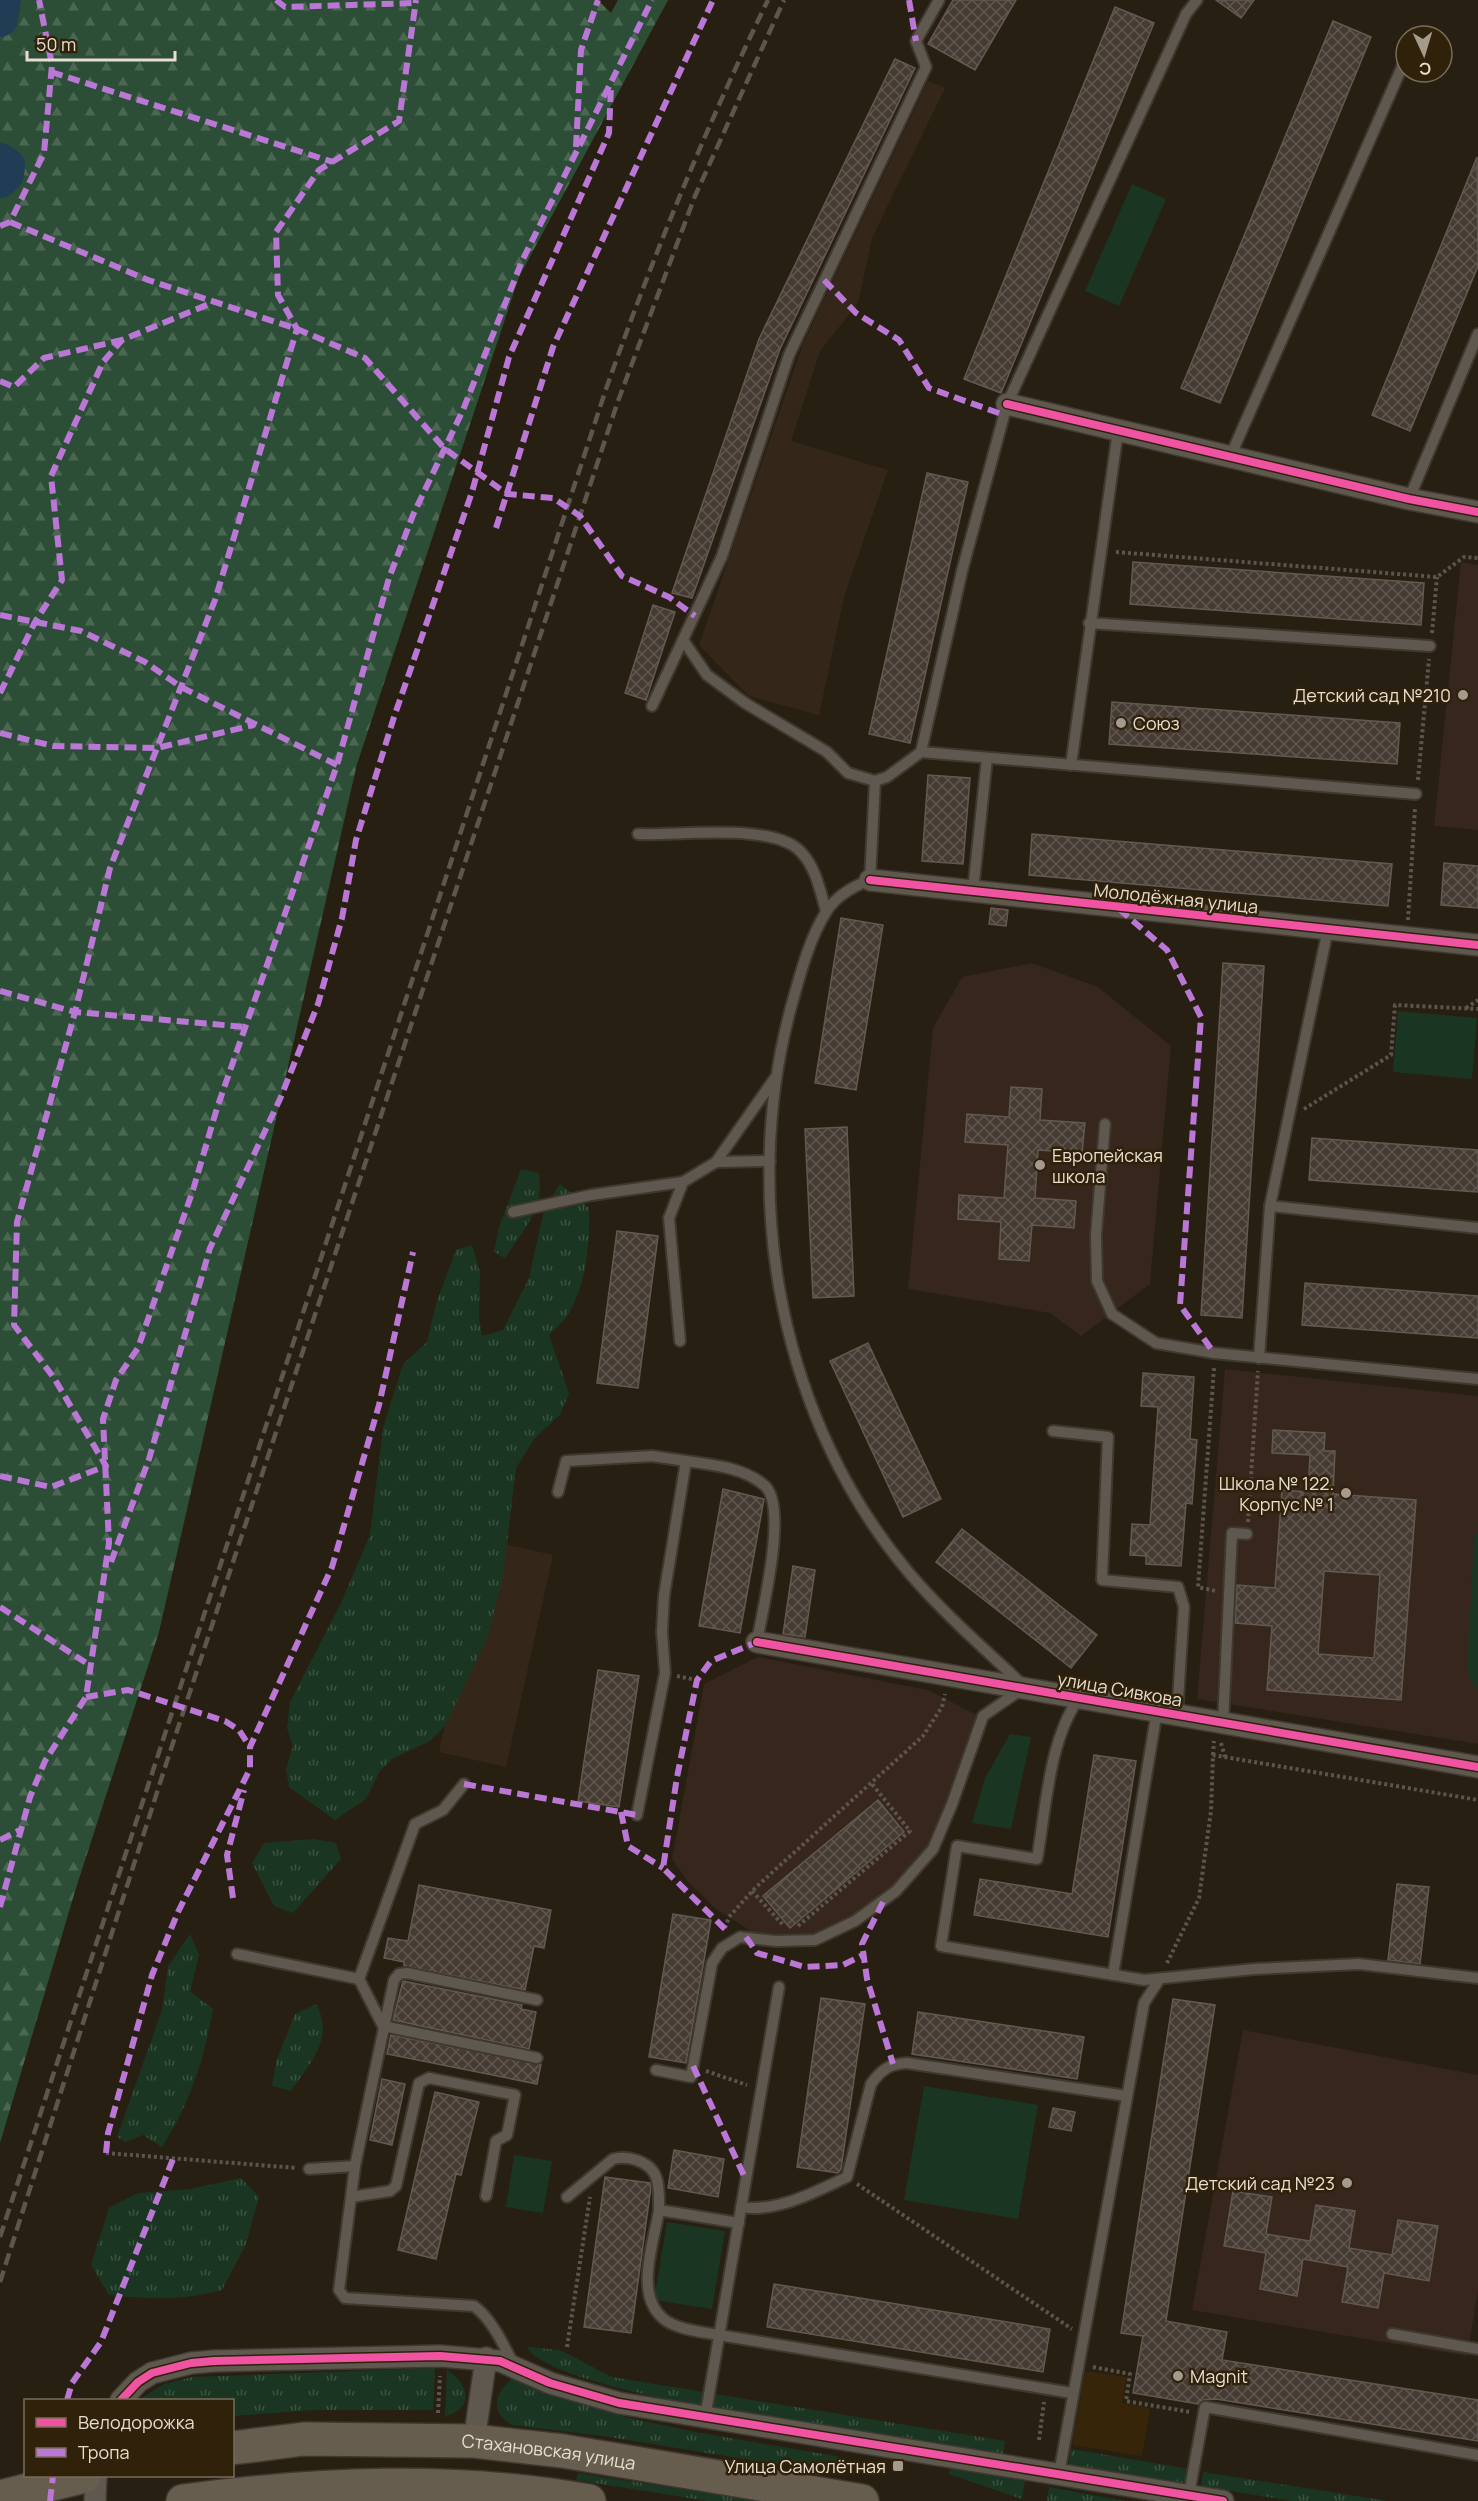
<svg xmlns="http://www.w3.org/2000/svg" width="1478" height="2501" viewBox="0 0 1478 2501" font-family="Manrope,sans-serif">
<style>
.built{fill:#362508}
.industrial{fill:#34271a}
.education{fill:#36261c}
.grass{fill:url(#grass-tufts)}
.forest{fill:url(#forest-firs)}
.green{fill:#1a3622}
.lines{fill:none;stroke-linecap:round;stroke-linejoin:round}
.river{stroke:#203d55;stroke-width:36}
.building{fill:url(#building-cross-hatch);stroke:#625951;stroke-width:1.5;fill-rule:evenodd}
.service-casing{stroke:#3f382f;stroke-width:14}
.minor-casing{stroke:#3f382f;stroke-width:24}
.primary-casing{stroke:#3f382f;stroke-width:36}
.path{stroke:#5c554d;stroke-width:4;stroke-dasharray:3 3;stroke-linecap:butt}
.service{stroke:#5e584e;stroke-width:10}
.minor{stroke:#5e584e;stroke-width:21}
.primary{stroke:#675d4e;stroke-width:33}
.rail{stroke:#5d564d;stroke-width:4.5;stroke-dasharray:12 6;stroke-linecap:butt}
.quiet{stroke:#ba77d6;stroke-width:6;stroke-dasharray:12 6;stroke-linecap:butt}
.cycleway-casing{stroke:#2f210a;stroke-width:11}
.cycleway{stroke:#f153a3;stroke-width:8}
.poi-dot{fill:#a49b8e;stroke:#2f210a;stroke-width:2}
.labels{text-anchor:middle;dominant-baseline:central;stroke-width:5;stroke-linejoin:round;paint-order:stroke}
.poi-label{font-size:18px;fill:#e7ded0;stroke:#2f210a;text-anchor:end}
.street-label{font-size:18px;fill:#e7ded0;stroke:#2f210a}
</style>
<defs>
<pattern id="grass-tufts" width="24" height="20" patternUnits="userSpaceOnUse" patternTransform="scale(1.5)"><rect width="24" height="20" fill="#1a3622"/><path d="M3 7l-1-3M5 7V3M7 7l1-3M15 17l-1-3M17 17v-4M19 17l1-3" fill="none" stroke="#3b5341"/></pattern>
<pattern id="forest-firs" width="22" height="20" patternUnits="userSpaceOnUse" patternTransform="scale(1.5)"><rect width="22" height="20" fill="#2d4e36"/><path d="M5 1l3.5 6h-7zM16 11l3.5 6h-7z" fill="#4b6752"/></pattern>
<pattern id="building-cross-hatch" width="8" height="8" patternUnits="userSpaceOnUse" patternTransform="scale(1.5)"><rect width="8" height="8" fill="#463b32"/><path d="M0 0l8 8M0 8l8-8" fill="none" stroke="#61574f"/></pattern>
</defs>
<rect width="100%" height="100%" fill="#271f12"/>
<!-- built -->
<polygon class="built" points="1085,2371 1127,2377 1122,2403 1150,2408 1142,2456 1072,2445"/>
<!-- industrial -->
<g class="industrial">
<polygon points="928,81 945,88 872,238 858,303 820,351 791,441 888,470 844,597 819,715 749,696 699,645 803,344"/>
<polygon points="486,1540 553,1555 506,1767 439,1752"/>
</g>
<!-- education -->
<g class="education">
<polygon points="1461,562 1478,565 1478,830 1434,826"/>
<polygon points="1032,963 1098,987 1171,1046 1150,1284 1081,1336 1050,1313 908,1289 933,1028 962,977"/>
<polygon points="1225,1369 1478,1396 1478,1744 1197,1699"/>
<polygon points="758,1657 928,1690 977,1715 938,1825 923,1855 898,1882 872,1905 820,1933 799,1938 754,1933 716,1909 687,1881 672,1859 704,1684"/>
<polygon points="1243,2030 1478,2075 1478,2291 1467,2356 1192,2310"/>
</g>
<!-- grass -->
<g class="grass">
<path d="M521 1169 539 1173C545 1207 523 1231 505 1258L494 1252 499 1227Z"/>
<path d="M560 1184 589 1208C590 1242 587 1284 568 1314 564 1322 555 1328 549 1335L569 1393 560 1415 535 1438 516 1468 503 1576 487 1639 445 1726 430 1741 392 1759 380 1771 366 1799 335 1820 289 1787 286 1769 293 1746 287 1728 290 1702 341 1603 370 1535 383 1428 403 1364 427 1342 436 1304 456 1250 472 1245 480 1272 479 1318 482 1336 503 1330 529 1278 544 1210Z"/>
<polygon points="313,1839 336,1843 341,1859 293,1913 274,1906 252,1863 264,1843"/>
<path d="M190 1934 199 1955 190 1991 213 2009C204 2059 190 2104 162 2147L143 2135 126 2142 117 2137 162 2010 168 1966Z"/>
<path d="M316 2004C335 2038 310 2063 291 2091L272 2086 276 2062 295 2014Z"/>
<path d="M241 2178 259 2197 246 2244 222 2290C183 2301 149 2299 109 2295L91 2265 109 2208 138 2193 190 2189Z"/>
<path d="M527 2347 560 2350 612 2377 703 2392 701 2406C669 2400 540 2375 527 2347Z"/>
<polygon points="435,2368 433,2410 313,2410 233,2416 232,2400 138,2400 164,2384 192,2377"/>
<path d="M447 2370C469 2384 475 2409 445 2416Z"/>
<path d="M511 2380 527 2381 624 2417 695 2432 841 2457 839 2465 774 2464 603 2436 512 2425C491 2413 493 2394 511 2380Z"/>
<polygon points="715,2394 1005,2441 1003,2455 713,2408"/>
<polygon points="1071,2449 1189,2469 1186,2484 1069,2465"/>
<polygon points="950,2468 1025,2481 1022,2499 949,2474"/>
<polygon points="1203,2472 1388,2501 1292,2501 1201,2486"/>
<polygon points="578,2473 758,2501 707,2501 576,2480"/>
<polygon points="1049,2487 1125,2501 1047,2501"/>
</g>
<!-- forest -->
<polygon class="forest" points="0,0 598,0 611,13 618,0 668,0 519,277 357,764 159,1632 76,1888 0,2143"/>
<!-- green -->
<g class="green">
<polygon points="1132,184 1166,199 1119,306 1085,291"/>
<polygon points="1398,1011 1477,1018 1472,1079 1393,1072"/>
<polygon points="1478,1531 1478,1692 1467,1673 1474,1537"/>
<polygon points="1010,1734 1031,1737 1011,1829 972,1823 985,1778"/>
<polygon points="924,2086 1038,2105 1018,2219 904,2200"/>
<polygon points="514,2155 552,2161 543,2213 506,2207"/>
<polygon points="667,2222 725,2231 712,2309 654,2300"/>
</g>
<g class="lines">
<!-- river -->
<g class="river">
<polyline points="0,19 3,0"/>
<polyline points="0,161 7,166 6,174 0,180"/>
</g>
</g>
<!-- building -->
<g class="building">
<polygon points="953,0 1016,0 975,70 928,44"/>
<polygon points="1216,0 1254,0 1241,18"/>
<polygon points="1115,7 1154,23 1001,393 964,379"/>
<polygon points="1333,21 1371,37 1220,403 1181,388"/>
<polygon points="895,59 915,68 780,349 692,598 672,593 759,339"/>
<polygon points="1477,157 1478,266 1410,431 1372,415"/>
<polygon points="927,473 968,482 910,743 869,734"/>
<polygon points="1133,562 1424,583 1421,625 1130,604"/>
<polygon points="653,605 675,612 646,700 625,693"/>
<polygon points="1112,702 1400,723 1397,764 1109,744"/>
<polygon points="928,775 970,778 963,864 922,861"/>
<polygon points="1032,834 1392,864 1388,906 1029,875"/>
<polygon points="1444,863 1478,866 1478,908 1441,905"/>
<polygon points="991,908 1008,910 1006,926 989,924"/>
<polygon points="841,918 883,925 856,1090 815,1083"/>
<polygon points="1223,963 1264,966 1242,1318 1201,1315"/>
<polygon points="1011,1087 1042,1089 1040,1120 1085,1123 1082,1153 1038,1150 1035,1198 1076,1201 1074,1228 1032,1225 1029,1261 999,1259 1001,1222 958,1219 959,1195 1004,1198 1008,1145 965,1142 967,1114 1009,1117"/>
<polygon points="847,1127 854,1296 813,1298 805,1129"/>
<polygon points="1312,1138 1478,1150 1478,1192 1309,1180"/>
<polygon points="617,1231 658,1236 638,1388 597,1383"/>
<polygon points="1305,1283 1478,1296 1478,1338 1302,1325"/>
<polygon points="868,1343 941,1499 903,1517 830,1361"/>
<polygon points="1143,1373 1194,1377 1190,1439 1197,1440 1192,1504 1186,1503 1181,1566 1146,1564 1146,1556 1130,1555 1132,1524 1150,1525 1158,1407 1141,1406"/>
<path d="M1273 1430 1325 1433 1324 1451H1335L1333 1494 1416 1500 1401 1700 1267 1690 1272 1626 1235 1623 1237 1585 1275 1588 1282 1490 1308 1492 1310 1455 1272 1453ZM1324 1571 1380 1575 1374 1658 1318 1654Z"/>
<polygon points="723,1489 764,1499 740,1633 699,1626"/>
<polygon points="962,1529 1097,1635 1071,1668 936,1562"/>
<polygon points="793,1566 815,1570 805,1637 783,1634"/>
<polygon points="598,1670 639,1676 619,1807 578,1801"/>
<polygon points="1094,1755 1136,1761 1108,1937 974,1915 980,1879 1072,1894"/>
<polygon points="878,1800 904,1832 790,1928 763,1896"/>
<polygon points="1397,1884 1429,1887 1420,1964 1388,1960"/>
<polygon points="419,1885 551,1910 544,1948 534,1946 525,1990 404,1966 404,1962 384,1958 388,1938 408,1941"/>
<polygon points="673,1914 711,1920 686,2063 649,2057"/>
<polygon points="403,1981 522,2005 521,2009 536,2012 529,2049 393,2020"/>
<polygon points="821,1998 865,2004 841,2169 838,2173 797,2167"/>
<polygon points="1173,1999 1215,2005 1166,2321 1227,2332 1222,2360 1478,2400 1478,2441 1216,2399 1203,2400 1198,2404 1133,2393 1143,2336 1121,2333"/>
<polygon points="918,2012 1084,2037 1077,2079 912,2054"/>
<polygon points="391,2035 541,2064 537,2084 387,2054"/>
<polygon points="382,2079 405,2084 392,2145 370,2140"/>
<polygon points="435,2092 479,2102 461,2175 456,2174 436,2259 398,2250"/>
<polygon points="1053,2108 1075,2112 1071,2131 1049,2127"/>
<polygon points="674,2150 724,2159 718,2197 668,2188"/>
<polygon points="605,2177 650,2183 651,2187 631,2333 584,2327"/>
<polygon points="1233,2191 1272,2197 1266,2234 1310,2241 1316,2205 1355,2211 1349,2248 1392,2255 1398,2220 1438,2226 1429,2281 1384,2273 1378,2308 1342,2302 1348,2267 1303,2259 1297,2296 1260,2289 1266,2253 1224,2246"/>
<polygon points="774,2284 1050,2329 1043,2372 767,2327"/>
</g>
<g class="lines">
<defs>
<g id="service">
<polyline points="1230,457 1406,58"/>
<polyline points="1409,499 1478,334"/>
<polyline points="1089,623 1430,646"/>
<polyline points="683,640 707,675 745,703 827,752 848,773 875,781"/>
<polyline points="652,706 722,556 789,355 926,67 916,41 939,0"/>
<polyline points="921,752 1416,794"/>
<polyline points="1071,765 1118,431"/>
<path d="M638 834C678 836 773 822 801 852 816 868 820 890 826 911"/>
<polyline points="973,891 987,758"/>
<polyline points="1105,1124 1096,1235 1097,1281 1112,1314 1156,1343 1214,1353 1478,1379"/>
<polyline points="716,1162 775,1078"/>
<polyline points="1270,1206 1478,1228"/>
<polyline points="513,1212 591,1195 683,1182"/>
<polyline points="680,1341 669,1218 683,1182 716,1162 770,1161"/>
<polyline points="1259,1358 1270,1206 1328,929"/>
<polyline points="1053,1431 1108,1437 1102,1580 1178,1587 1184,1607 1177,1715"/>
<polyline points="558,1492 566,1461 652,1456 686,1461"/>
<path d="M1079 1698C1049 1740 1046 1808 1037 1859L957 1846 941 1946 1144 1980 1254 1969 1359 1964 1478 1978"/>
<polyline points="1223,1723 1232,1533 1247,1534"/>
<polyline points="464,1784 443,1810 415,1824 359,1979 383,2026 537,2058"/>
<path d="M637 1815 665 1673 662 1632 664 1596 686 1461C712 1465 743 1467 764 1485 789 1505 762 1611 757 1642"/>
<polyline points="237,1954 359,1979"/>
<polyline points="1113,1975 1157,1711"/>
<path d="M656 2070 691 2077 712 1963 722 1948 740 1937 776 1941 815 1940 855 1921 896 1891 933 1849 952 1804 983 1716 1025 1687C986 1650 945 1615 910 1574 781 1422 740 1202 790 1011 799 979 808 941 826 912 836 896 854 886 870 880L875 781 887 777 921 752 962 571 1007 404 1186 14 1197 0"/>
<polyline points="355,2166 394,1980 399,1974 407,1973 537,2000"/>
<path d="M309 2169 355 2166 339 2290 345 2298 474 2306C492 2319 504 2346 514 2365"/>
<polyline points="351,2197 390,2191 396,2186 419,2083 429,2078 515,2095 507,2135 496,2141 486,2196"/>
<path d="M567 2197 613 2159C621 2157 628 2157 636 2160 661 2168 659 2187 659 2210"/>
<path d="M741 2207C775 2213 816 2192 847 2177L871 2084C881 2070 889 2064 907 2063L1127 2096"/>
<path d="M739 2223 659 2210C654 2243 633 2296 665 2320 679 2330 703 2332 719 2335L1072 2393"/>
<polyline points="1392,2334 1478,2349"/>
<polyline points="705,2418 779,1987"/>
<polyline points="1059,2474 1144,2003 1159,1980"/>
<polyline points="1189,2494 1205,2407 1478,2455"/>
</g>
<g id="minor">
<polyline points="1007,404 1409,499 1478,512"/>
<polyline points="870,880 1478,945"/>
<polyline points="757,1642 1478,1767"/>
<polyline points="121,2400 138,2382 152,2373 191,2363 214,2361 440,2356 500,2361 550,2383 619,2403 1223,2501"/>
<polyline points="474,2441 486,2358"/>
<polyline points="95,2501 96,2476"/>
</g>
<g id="primary">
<path id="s1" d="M232 2448 304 2439 474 2441 563 2451 862 2501"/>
<polyline points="0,2497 85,2476"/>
<path d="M183 2501C318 2483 454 2477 589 2501"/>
</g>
</defs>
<!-- service casing -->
<use href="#service" class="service-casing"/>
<!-- minor casing -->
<use href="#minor" class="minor-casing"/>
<!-- primary casing -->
<use href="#primary" class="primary-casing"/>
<!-- path -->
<g class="path">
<polyline points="1116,552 1437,577 1464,557 1478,558"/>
<polyline points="1432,633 1437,577"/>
<polyline points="1418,780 1429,659"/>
<polyline points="1408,920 1415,808"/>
<polyline points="1466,1008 1478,1000"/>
<polyline points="1304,1109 1391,1055 1395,1005 1478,1009"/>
<polyline points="1214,1368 1198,1587 1216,1591"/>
<polyline points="1248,1522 1258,1371"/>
<polyline points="677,1676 697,1680"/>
<polyline points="1221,1743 1225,1757"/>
<polyline points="1213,1755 1214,1741"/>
<polyline points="752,1891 784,1926"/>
<polyline points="798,1926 910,1831 872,1784"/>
<polyline points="725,1928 729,1917 756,1887 923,1736 942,1707 945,1694"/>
<polyline points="1167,1963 1199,1898 1211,1811 1213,1755 1478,1800"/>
<polyline points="706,2071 747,2085"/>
<polyline points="106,2153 297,2168"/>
<polyline points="857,2184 1072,2329"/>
<polyline points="567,2347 590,2197"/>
<polyline points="1093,2367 1130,2374 1126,2401 1190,2412"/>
<polyline points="438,2413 440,2376"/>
<polyline points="1039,2440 1044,2402"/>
</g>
<!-- service -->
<use href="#service" class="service"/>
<!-- minor -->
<use href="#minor" class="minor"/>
<!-- primary -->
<use href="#primary" class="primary"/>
<!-- rail -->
<g class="rail">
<path d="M0 2237 606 389C653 256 706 127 768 0"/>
<polyline points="0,2282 169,1755 618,401 695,196 784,0"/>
</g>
<!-- quiet -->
<g class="quiet">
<polyline points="276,0 285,7 415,3"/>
<polyline points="909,0 916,41"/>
<polyline points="51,72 333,162"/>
<polyline points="576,147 581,50 598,0"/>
<polyline points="10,222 148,280 297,329 365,358 444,448 507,494 553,498 580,516 622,576 669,597 695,616"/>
<polyline points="0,226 10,222 44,153 52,65 39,0"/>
<polyline points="824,280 856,313 899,340 929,388 1004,415"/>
<polyline points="0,381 14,387 44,358 122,340"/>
<polyline points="496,528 553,347 713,0"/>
<polyline points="0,615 81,631 145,662 181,687 337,765"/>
<polyline points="0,693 35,622 62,580 51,476 103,362 122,340 214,302"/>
<polyline points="0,733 53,746 157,748 254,725"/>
<polyline points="1119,909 1167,950 1201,1017 1180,1305 1214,1353"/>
<polyline points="0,991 75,1012 246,1027"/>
<polyline points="0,1476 51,1487 106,1466 54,1378 14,1325 17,1222 75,1012 110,868 215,600 297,329 278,295 276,232 319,170 399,121 416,0"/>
<polyline points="111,1562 149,1459 210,1248 280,1099 318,1004 342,918 356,840 394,717 472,492 509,357 609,133 611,86"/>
<polyline points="0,1607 91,1666"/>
<polyline points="86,1697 128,1690 225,1721 239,1730 250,1747"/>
<polyline points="464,1784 637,1815"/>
<polyline points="621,1812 628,1846 663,1868"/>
<polyline points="0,1840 20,1830"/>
<polyline points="233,1898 227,1855 244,1790"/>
<polyline points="883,1902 862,1944 867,1979 893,2064"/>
<polyline points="0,1907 30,1797 45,1761 86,1697 109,1543 103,1419 116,1380 138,1348 193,1190 217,1108 337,765 389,578 413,515 463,410 522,261 652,0"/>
<polyline points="725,1929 663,1868 677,1777 697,1680 711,1661 757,1642"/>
<polyline points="746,1937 757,1953 805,1967 843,1965 863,1955"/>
<polyline points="693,2066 746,2180"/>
<polyline points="106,2153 108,2133 152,1975 178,1912 250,1769 250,1747 332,1567 379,1405 413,1252"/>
<polyline points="67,2400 72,2383 101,2342 173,2159"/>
<polyline points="50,2501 53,2476"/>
</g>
<defs>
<g id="cycleway">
<polyline points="1007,404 1409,499 1478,512"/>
<polyline points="870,880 1478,945"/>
<polyline points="757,1642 1478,1767"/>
<polyline points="121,2400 138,2382 152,2373 191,2363 214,2361 440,2356 500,2361 550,2383 619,2403 1223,2501"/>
</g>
</defs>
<!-- cycleway casing -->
<use href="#cycleway" class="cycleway-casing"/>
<!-- cycleway -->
<use href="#cycleway" class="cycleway"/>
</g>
<!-- markers -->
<g class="poi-dot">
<circle cx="1463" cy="695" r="6"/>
<circle cx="1121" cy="723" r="6"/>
<circle cx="1040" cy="1165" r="6"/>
<circle cx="1346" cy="1493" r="6"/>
<circle cx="1347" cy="2183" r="6"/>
<circle cx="1178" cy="2376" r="6"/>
<rect x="892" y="2460" width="12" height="12" rx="3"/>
</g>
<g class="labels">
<!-- poi labels -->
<g class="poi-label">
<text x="1451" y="695">Детский сад №210</text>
<text x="1133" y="723" text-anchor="start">Союз</text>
<text x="1052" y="1155" text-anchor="start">Европейская<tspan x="1052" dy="21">школа</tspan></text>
<text x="1334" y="1483">Школа № 122.<tspan x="1334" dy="21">Корпус № 1</tspan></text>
<text x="1335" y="2183">Детский сад №23</text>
<text x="1190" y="2376" text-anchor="start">Magnit</text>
<text x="886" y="2466">Улица Самолётная</text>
</g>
<!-- street labels -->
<g class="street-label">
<text transform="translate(1176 898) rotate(6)">Молодёжная улица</text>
<text transform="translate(1120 1689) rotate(10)">улица Сивкова</text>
<text stroke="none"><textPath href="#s1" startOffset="318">Стахановская улица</textPath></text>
</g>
</g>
<!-- legend -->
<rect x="24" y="2399" width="210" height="78" fill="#2f210a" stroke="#796d59" stroke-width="1.5"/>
<rect x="36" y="2418" width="30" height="9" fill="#f153a3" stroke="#796d59" stroke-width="1.5"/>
<text x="78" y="2429" font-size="18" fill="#e7ded0">Велодорожка</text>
<rect x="36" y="2448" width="30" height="9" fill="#ba77d6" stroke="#796d59" stroke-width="1.5"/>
<text x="78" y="2459" font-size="18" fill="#e7ded0">Тропа</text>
<!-- north arrow -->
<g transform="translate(1424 54) rotate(176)"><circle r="28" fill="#2f210a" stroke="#796d59" stroke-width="1.5"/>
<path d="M0-4.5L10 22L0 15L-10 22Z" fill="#a49b8e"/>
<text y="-9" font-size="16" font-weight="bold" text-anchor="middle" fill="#e7ded0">С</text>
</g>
<!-- scale -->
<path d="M27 51v9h148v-9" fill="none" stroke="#e7ded0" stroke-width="3"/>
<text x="36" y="51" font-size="18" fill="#e7ded0" stroke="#2f210a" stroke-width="4.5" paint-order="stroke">50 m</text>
</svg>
